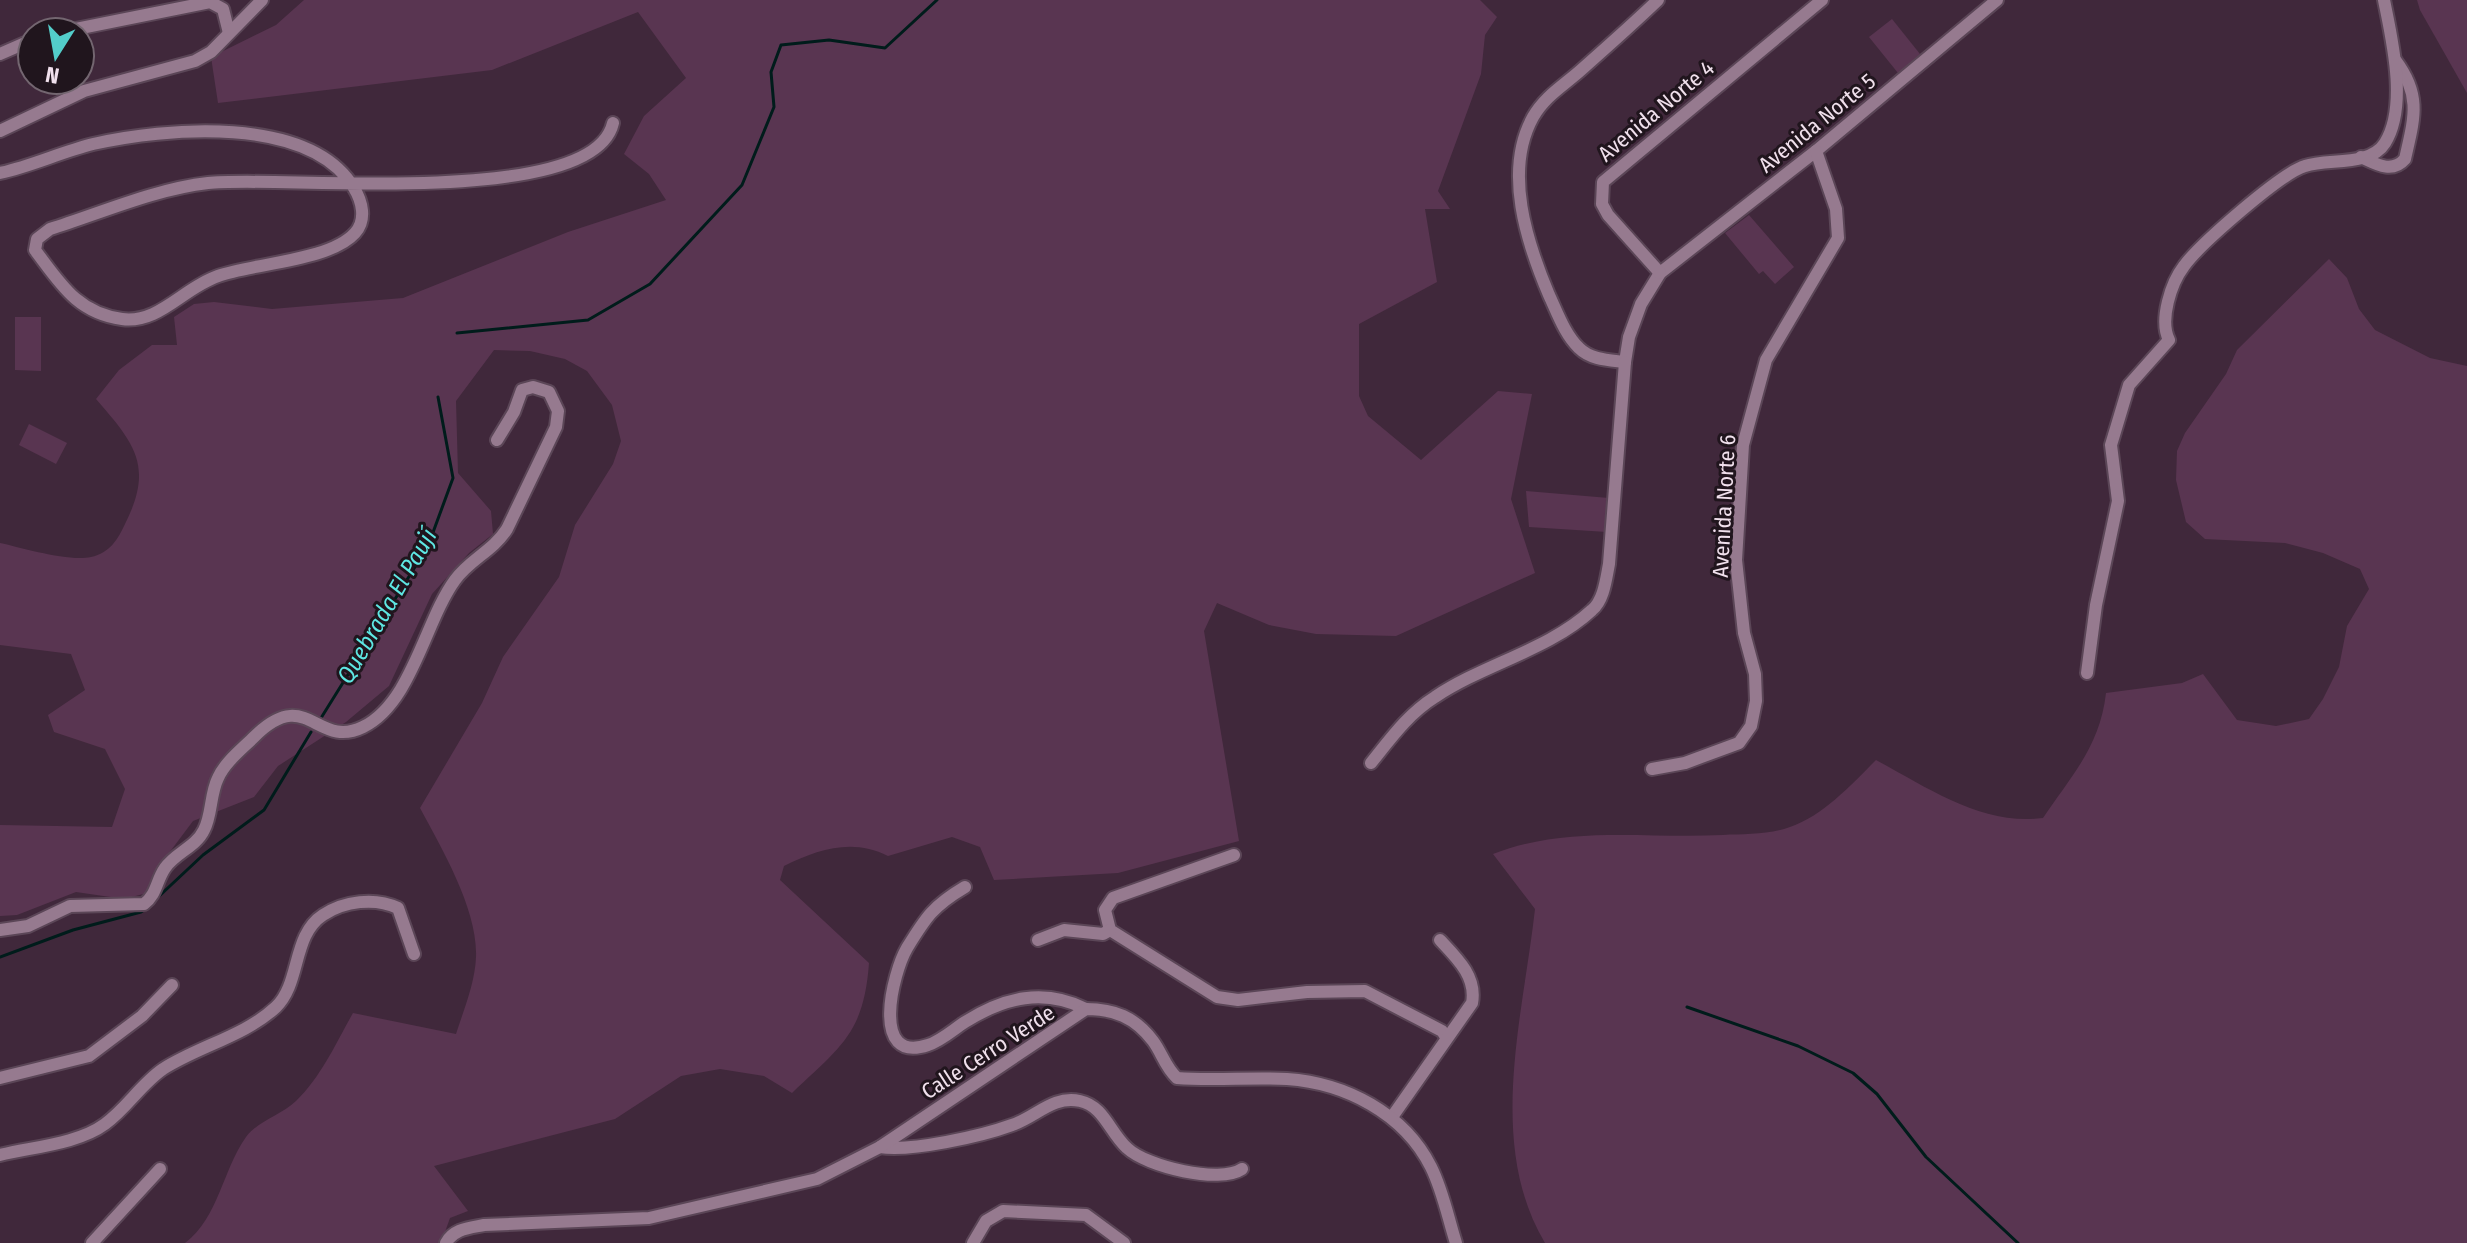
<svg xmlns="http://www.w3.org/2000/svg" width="2467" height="1243" viewBox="0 0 2467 1243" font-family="'Fira Sans Condensed',sans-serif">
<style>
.green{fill:#593551}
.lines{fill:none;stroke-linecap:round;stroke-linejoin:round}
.stream{stroke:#001c1b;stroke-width:3}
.minor-casing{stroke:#5b4657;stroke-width:16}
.minor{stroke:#967a8f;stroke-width:12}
.labels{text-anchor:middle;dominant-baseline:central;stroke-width:6;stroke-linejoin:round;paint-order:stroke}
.street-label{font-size:22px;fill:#f0e0ec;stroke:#20151d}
.water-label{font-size:24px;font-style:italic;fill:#5ee7e3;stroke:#20151d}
</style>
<rect width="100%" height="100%" fill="#40283b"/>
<!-- green -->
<g class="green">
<path d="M304 0H1480L1497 17 1485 35 1481 74 1438 191 1450 209H1425L1437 282 1359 324V396L1368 416 1421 460 1498 391 1532 394 1511 499 1535 573 1396 636 1316 634 1269 625 1217 603 1204 631 1239 841 1118 873 994 880 980 847 952 837 888 856C853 838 818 849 784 866L780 880 869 963C864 1034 840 1047 792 1093L764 1076 720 1069 681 1076 615 1119 434 1166 468 1211 450 1218 441 1243H185C219 1217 222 1171 246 1137 259 1120 280 1116 296 1101 321 1077 336 1043 353 1013L456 1034C464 1009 475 983 476 957 478 910 442 849 420 808L482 703 503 657 559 577 575 525 613 464 621 441 612 405 587 371 565 359 530 351 494 350 456 401 458 473 491 511 493 534 469 553 432 594 389 686 346 722 278 766 254 797 193 821 157 869 147 893 124 899 76 892 17 915 0 916V825L112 827 125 789 105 749 54 732 48 715 85 690 71 654 0 645V543C23 548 69 562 91 557 110 553 118 539 125 524 154 466 135 444 96 399L119 370 152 345H177L174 317 194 304 214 302 272 309 403 298 568 232 666 200 649 174 624 154 644 116 686 78 638 12 492 70 218 103 211 57 276 25Z"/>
<polygon points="2417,0 2467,0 2467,93 2420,10"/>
<polygon points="1892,19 1920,54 1898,73 1869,37"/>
<polygon points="1749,215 1794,267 1775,284 1763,271 1759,274 1725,233"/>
<path d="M2329 259 2347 278 2359 309 2375 330 2430 358 2467 366V1243H1545C1486 1144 1523 1017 1535 909L1493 854C1568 825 1645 839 1723 835 1745 834 1769 835 1790 827 1823 816 1852 784 1876 760 1928 788 1983 826 2043 818 2072 775 2100 746 2106 693L2182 683 2203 674 2237 720 2276 726 2309 719 2323 699 2339 667 2347 626 2369 589 2360 569 2323 553 2285 543 2205 539 2186 522 2176 480 2177 451 2185 433 2226 374 2237 350Z"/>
<polygon points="15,317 41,317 41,371 15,370"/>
<polygon points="29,424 67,443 56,464 19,445"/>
<polygon points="1526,491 1609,498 1607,532 1529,527"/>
</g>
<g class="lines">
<!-- stream -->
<g class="stream">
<polyline points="457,333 588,320 650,284 742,185 774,107 771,72 781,45 829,40 885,48 937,0"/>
<polyline points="321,718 428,546 453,478 438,397"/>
<polyline points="155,900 203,855 264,810 311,732"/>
<polyline points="0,957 73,930 141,912 147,908"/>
<polyline points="1687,1007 1798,1046 1853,1073 1877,1094 1926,1157 2018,1243"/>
</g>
<defs>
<g id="minor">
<path d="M1658 0C1633 24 1607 47 1581 70 1563 86 1545 96 1533 117 1503 171 1527 243 1549 295 1557 312 1565 335 1579 348 1591 360 1609 360 1625 362L1629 337 1641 304 1660 273 1816 151 1997 0"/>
<polyline points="61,32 210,2 223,9 229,33"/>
<polyline points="0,54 32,40"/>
<polyline points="0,131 84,91 195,61 211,52 262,0"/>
<path d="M2361 157C2376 164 2392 174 2405 159 2414 119 2422 96 2396 61"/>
<path d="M0 173C32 166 61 152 93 144 164 128 309 114 354 188 362 201 367 220 355 233 330 261 254 263 218 276 183 288 159 324 122 319 77 313 60 283 35 250L37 239 50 229C101 213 155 189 208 183 282 175 593 210 613 123"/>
<polyline points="1660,273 1608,215 1602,204 1603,182 1822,0"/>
<path d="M2087 673 2096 605 2118 501 2111 445 2129 385 2169 340C2159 320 2171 283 2184 266 2199 245 2281 173 2305 166 2328 158 2370 167 2385 143 2408 106 2392 40 2384 0"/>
<path d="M1371 763C1391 738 1408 714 1435 697 1484 664 1549 650 1592 610 1604 600 1606 579 1609 564L1625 362"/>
<polyline points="1652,769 1685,763 1739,743 1751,726 1756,701 1755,674 1744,633 1736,560 1743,445 1766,360 1838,238 1836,209 1816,151"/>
<polyline points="1234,855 1113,898 1105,910 1110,930 1217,997 1238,1000 1307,992 1365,991 1442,1031 1446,1037"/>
<path d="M965 887C933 906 926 917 907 948 893 972 869 1065 928 1045 941 1041 954 1029 965 1022 1005 997 1044 988 1086 1009"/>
<path d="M0 930 28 926 70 906 144 904C157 894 156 881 165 868 175 853 196 847 204 830 212 815 210 794 218 778 225 762 242 749 254 737 307 684 316 750 363 727 412 703 425 621 455 580 469 560 493 551 507 529L556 427 558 411 549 392 533 387 522 390 514 412 497 440"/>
<polyline points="1038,940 1064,930 1103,934 1110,930"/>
<polyline points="0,1078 89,1056 142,1016 172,985"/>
<path d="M1392 1117 1472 1003C1477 977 1457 958 1440 940"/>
<path d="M880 1147C911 1152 982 1136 1012 1125 1036 1117 1053 1095 1080 1101 1104 1106 1110 1133 1127 1148 1147 1167 1220 1184 1242 1169"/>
<path d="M0 1155C32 1147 78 1144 105 1124 127 1108 141 1084 163 1069 199 1046 245 1036 276 1007 301 983 292 935 323 915 344 901 375 897 398 908L414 954"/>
<polyline points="92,1243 160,1169"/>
<path d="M446 1243C453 1229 469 1228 484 1225L649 1218 817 1179 880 1147 1086 1009C1114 1009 1135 1017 1153 1041 1162 1053 1165 1067 1177 1078 1213 1081 1250 1077 1287 1079 1345 1083 1404 1113 1431 1167 1443 1191 1448 1218 1456 1243"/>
<polyline points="973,1243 986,1221 1003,1211 1086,1215 1124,1243"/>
</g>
</defs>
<!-- minor casing -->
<use href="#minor" class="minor-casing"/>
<!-- minor -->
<use href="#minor" class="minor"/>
</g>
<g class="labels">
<!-- street labels -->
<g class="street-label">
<text transform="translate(1656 111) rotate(-40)">Avenida Norte 4</text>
<text transform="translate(1817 123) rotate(-39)">Avenida Norte 5</text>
<text transform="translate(1724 506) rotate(-87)">Avenida Norte 6</text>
<text transform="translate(988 1052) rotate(-33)">Calle Cerro Verde</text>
</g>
<!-- water labels -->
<g class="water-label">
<text transform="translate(387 606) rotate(-60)">Quebrada El Paují</text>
</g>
</g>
<!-- north arrow -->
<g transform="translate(56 56) rotate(191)"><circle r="38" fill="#20151d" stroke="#736670" stroke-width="2"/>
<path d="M0-6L14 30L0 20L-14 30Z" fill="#53cdca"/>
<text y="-12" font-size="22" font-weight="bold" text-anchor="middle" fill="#f0e0ec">N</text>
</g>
</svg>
